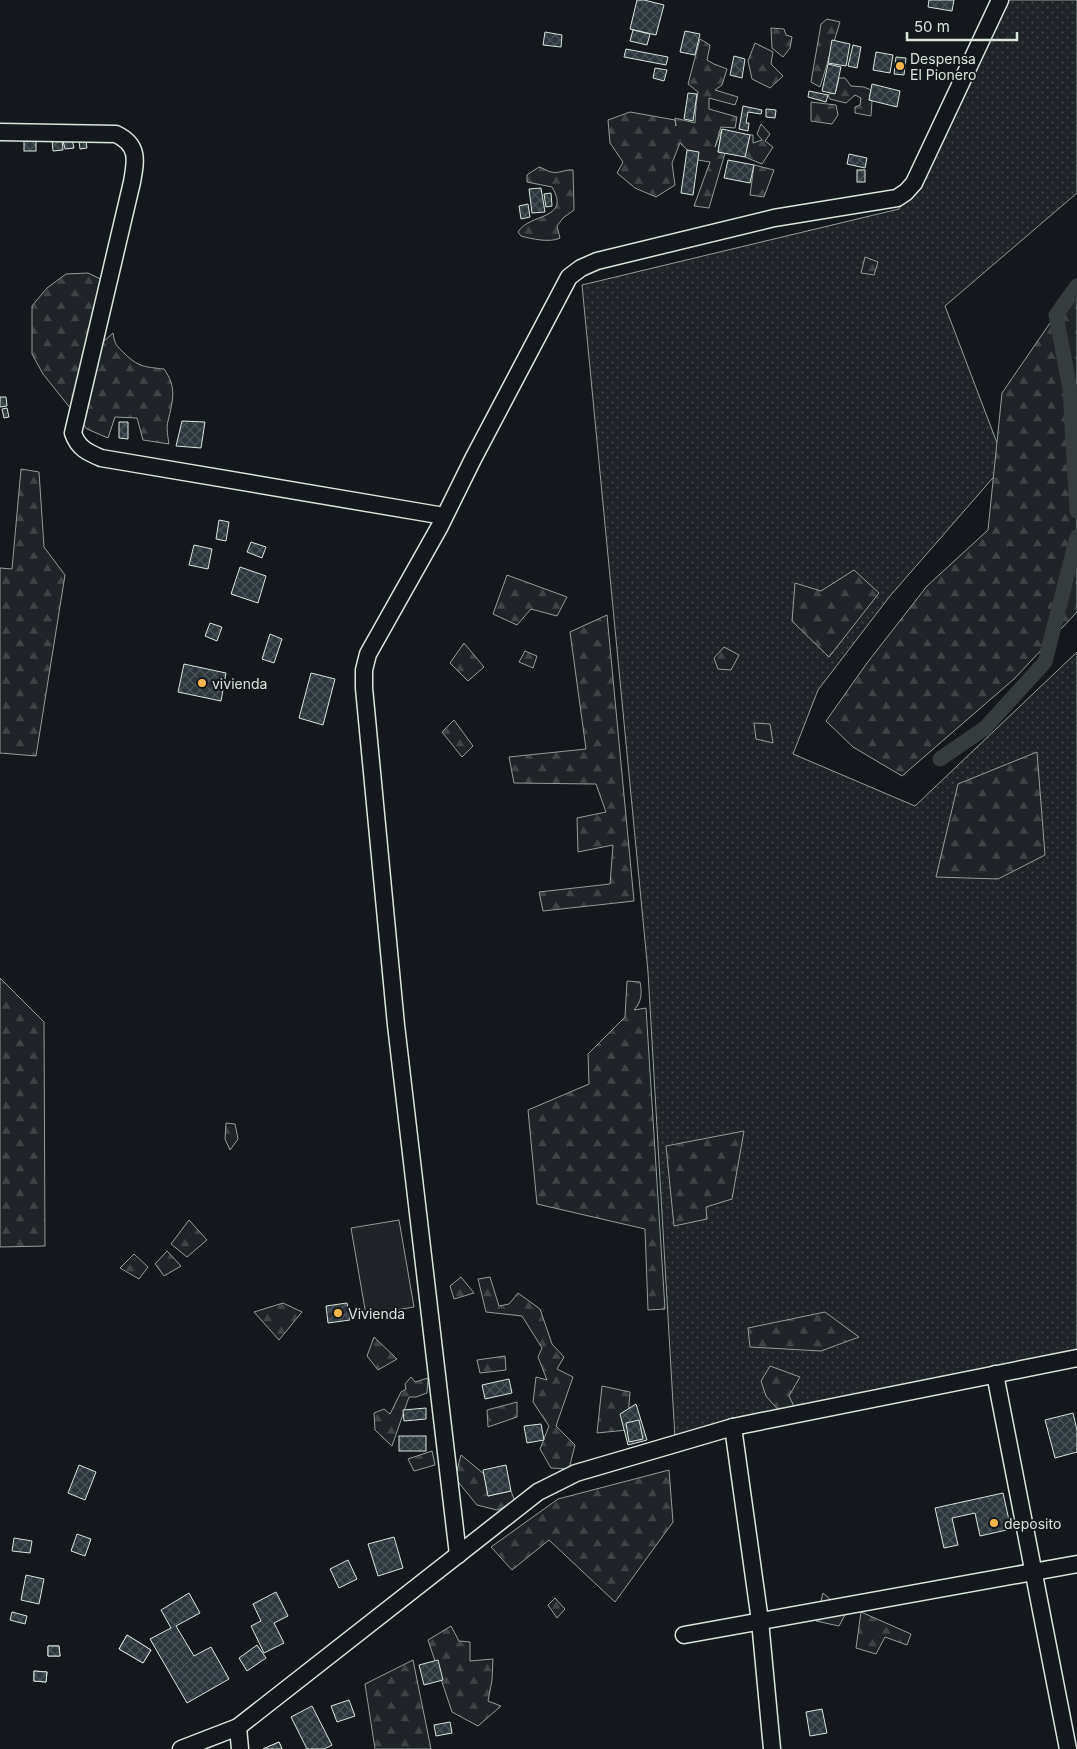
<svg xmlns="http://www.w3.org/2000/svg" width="1077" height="1749" viewBox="0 0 1077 1749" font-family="Inter,sans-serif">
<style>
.grass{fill:url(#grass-dots);stroke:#939e99}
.forest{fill:url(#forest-firs);stroke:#939e99}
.garden{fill:#202428;stroke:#939e99}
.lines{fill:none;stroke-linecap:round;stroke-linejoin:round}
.canal{stroke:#363b3e;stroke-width:15}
.building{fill:url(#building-cross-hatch);stroke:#d8e6dc}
.minor-casing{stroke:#d8e6dc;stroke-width:19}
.minor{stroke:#14181c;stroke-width:16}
.poi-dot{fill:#ffb74d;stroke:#14181c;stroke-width:2}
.labels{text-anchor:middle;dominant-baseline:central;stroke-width:4;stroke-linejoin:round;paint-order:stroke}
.poi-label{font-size:14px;fill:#d8e6dc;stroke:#14181c;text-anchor:start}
</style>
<defs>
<pattern id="grass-dots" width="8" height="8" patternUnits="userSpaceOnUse" patternTransform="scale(1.25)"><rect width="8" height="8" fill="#202428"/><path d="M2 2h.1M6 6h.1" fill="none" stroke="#404447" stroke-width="1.8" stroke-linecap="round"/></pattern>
<pattern id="forest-firs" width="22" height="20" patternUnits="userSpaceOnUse" patternTransform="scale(1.25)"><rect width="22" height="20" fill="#202428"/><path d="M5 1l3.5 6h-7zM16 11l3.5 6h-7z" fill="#404447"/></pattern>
<pattern id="building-cross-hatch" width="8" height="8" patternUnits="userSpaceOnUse" patternTransform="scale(1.25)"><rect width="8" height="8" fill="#2c363c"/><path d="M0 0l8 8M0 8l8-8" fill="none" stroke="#4a5358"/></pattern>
</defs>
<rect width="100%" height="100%" fill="#14181c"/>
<!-- grass -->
<polygon class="grass" points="1005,0 1077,0 1077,193 945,306 1005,464 890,596 818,690 793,754 915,806 1077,652 1077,1360 675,1438 648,972 582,285 899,209"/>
<!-- forest -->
<g class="forest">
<polygon points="827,19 840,22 820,87 811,82 821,24"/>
<polygon points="771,28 784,29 786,35 792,37 790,48 783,57 772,48"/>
<polygon points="700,39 710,45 707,60 714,64 727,69 722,85 715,90 738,97 735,105 709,98 709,109 737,117 735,128 721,127 715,147 722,129 718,152 725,153 709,208 694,206 710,162 698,160 680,143 672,163 675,185 656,197 635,188 617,173 623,162 610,143 608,120 630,112 675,120 676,126 675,118 695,123 696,105 698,92 688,84"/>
<polygon points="755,43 773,52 771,64 783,76 770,88 752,79 748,61"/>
<polygon points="839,78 845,78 851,86 864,87 871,90 869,100 872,101 871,116 855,113 855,107 860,105 861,98 855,95 846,103 830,99 828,95 836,91"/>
<polygon points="811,102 836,105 838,115 832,124 811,121"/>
<polygon points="761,124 770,134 765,141 773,147 762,164 745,157 750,135 753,135 753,143 762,140 757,134"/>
<polygon points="754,165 774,170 764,197 750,195"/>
<path d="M539 167C543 168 547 171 551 172 559 174 565 169 573 170L574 210 563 218 557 226 560 238C550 243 532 239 521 236L518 232C529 213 572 220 552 187L527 182V175Z"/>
<polygon points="865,257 878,262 874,275 861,273"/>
<path d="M88 273 109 283 90 348 103 342 113 333C115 345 116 345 124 353 138 367 145 367 164 369 177 387 173 400 168 421 166 428 168 437 169 444L143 440 137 418 115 417 108 438 87 429 43 374 32 354V306L47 288 66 274Z"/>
<polygon points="1077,290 1077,612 1014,679 902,776 853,747 826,721 867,663 927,586 988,530 1002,393 1072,291"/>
<polygon points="21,469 39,472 44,547 65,575 36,756 0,753 0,568 12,569"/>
<polygon points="854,570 879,593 829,657 792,621 795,583 821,591"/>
<polygon points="507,575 567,597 557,616 531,609 517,625 493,614"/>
<polygon points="607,615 634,901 543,911 539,892 610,884 613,845 578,852 577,818 606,812 596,784 514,783 509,757 586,749 570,632"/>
<polygon points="464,643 484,667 468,681 450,663"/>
<polygon points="724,647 739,655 731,670 718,669 714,658"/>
<polygon points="525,651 537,656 533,668 519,662"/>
<polygon points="454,720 473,746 462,757 442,732"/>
<polygon points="754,723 770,724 773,743 756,739"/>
<polygon points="1037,752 1045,855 998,879 936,877 958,784"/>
<polygon points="0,978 44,1022 45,1246 0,1247"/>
<path d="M627 981 640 982C642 992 642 1002 634 1010L646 1008 665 1309 648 1310 645 1229 537 1204 528 1110 589 1084 588 1054 625 1017Z"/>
<polygon points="226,1123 235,1124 238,1139 230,1150 225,1139"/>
<polygon points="744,1131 732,1199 706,1207 707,1219 674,1226 666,1146"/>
<polygon points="189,1220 207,1240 187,1257 171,1244"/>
<polygon points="167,1251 181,1266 164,1276 155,1264"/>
<polygon points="134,1254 148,1267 139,1279 120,1268"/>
<polygon points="461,1277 474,1293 454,1299 450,1286"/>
<polygon points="490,1277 499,1306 509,1304 518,1293 540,1309 552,1344 564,1357 557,1369 573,1377 556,1426 575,1445 569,1469 551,1468 540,1449 549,1426 533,1402 536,1377 547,1380 538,1357 542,1348 522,1316 486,1312 478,1279"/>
<polygon points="283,1303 302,1312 279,1340 254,1312"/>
<polygon points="825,1312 859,1337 821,1351 750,1347 748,1328"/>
<polygon points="374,1337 397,1359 378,1370 367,1356"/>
<polygon points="505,1356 506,1370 480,1373 477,1360"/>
<polygon points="770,1366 800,1377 789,1396 799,1417 789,1422 766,1396 761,1381"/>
<polygon points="411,1377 415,1382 428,1378 427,1393 416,1397 409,1397 392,1446 375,1430 374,1413 384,1409 390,1414 401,1392 406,1389 405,1384"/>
<polygon points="602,1386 630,1392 627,1430 597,1433"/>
<polygon points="517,1402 517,1417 488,1427 487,1410"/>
<polygon points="432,1451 435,1465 414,1471 408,1459"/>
<polygon points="461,1455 484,1474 488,1496 511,1491 516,1504 497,1510 477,1505 455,1478"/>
<polygon points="669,1470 673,1522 615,1602 549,1540 512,1570 491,1547 558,1499"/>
<polygon points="823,1593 846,1613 839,1626 816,1621"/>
<polygon points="555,1598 565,1609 557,1618 548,1605"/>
<polygon points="861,1612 911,1634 907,1645 885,1637 876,1654 856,1648"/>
<polygon points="451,1626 459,1641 470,1642 470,1661 493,1659 492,1680 488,1701 501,1706 478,1726 452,1712 428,1640"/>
<polygon points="413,1660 431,1749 375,1749 365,1684"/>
</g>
<!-- garden -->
<polygon class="garden" points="399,1220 414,1307 366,1315 351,1228"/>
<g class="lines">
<!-- canal -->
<g class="canal">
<polyline points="1077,286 1056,315 1070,389 1077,511"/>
<polyline points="940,759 985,728 1045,662 1077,537"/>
</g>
</g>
<!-- building -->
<g class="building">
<polygon points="637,0 644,0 664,5 656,35 630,29"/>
<polygon points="929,0 954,0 952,11 928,7"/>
<polygon points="633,30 650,34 647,45 630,41"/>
<polygon points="685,31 700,34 695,55 680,52"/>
<polygon points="545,32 562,35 561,47 543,45"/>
<polygon points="832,40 850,44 846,66 828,63"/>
<polygon points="853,45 861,47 857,68 848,66"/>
<polygon points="626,49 668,57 666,65 624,57"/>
<polygon points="876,52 893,55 890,73 873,70"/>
<polygon points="734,56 745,59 742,78 730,75"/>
<polygon points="896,57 906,58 904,75 894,74"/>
<polygon points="828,64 841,67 835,94 822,91"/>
<polygon points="655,68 667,70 664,81 653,78"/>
<polygon points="872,84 900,91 897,107 869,100"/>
<polygon points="809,91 828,95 826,102 808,97"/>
<polygon points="688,93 697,94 693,121 684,119"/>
<polygon points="743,106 762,110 761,114 748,112 746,123 749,123 748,131 739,129"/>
<polygon points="766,109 776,110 775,118 766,117"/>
<polygon points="722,129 750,135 745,157 718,152"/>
<polygon points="62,139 63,150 53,151 52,140"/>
<polygon points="72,139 74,148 65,149 63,141"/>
<polygon points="86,140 87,148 80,149 79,141"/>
<rect x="24" y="141" width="12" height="10"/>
<polygon points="687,150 699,152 693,195 681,193"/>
<polygon points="849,154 867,158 865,168 847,164"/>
<polygon points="728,160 754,165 750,183 724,178"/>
<rect x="857" y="170" width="8" height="12"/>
<polygon points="541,188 545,212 532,213 529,189"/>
<polygon points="551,193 552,206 546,207 544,194"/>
<polygon points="528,204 530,217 521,219 519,206"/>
<polygon points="0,397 6,397 7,406 0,407"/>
<polygon points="7,408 9,417 4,418 2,409"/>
<polygon points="182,421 205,422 201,448 176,446"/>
<polygon points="119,422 128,422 128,439 119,438"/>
<polygon points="219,520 229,522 226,541 216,539"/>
<polygon points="251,542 266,547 262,558 247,552"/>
<polygon points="194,545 212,549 208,569 189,565"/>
<polygon points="240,567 266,576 258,603 231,594"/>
<polygon points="210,623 222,627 217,641 205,636"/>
<polygon points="270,634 282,639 274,663 262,659"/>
<polygon points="184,664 226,673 221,701 178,692"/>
<polygon points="311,673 335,679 323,725 299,718"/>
<polygon points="347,1303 350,1320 328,1323 326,1306"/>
<polygon points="509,1379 512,1393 485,1399 482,1385"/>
<polygon points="636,1404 647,1440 628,1445 620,1414"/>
<polygon points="426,1408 426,1419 404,1421 403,1410"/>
<polygon points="1073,1413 1077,1430 1077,1452 1055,1458 1045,1420"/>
<polygon points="639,1420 643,1439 629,1442 626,1423"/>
<polygon points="541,1424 544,1440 527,1443 524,1426"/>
<rect x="399" y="1436" width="27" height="15"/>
<polygon points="79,1465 96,1472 85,1500 68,1493"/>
<polygon points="506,1465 511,1491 488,1496 483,1470"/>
<polygon points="1003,1493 1011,1529 980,1536 975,1513 952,1518 958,1545 944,1548 935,1508"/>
<polygon points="77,1534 91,1539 85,1556 71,1551"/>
<polygon points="394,1537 403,1568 378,1576 368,1544"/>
<polygon points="14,1538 32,1541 30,1553 12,1551"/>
<polygon points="348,1560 357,1579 339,1588 330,1569"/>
<polygon points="26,1575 44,1579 39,1604 21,1600"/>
<polygon points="276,1592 288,1616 274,1623 284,1643 264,1653 251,1626 261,1621 253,1604"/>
<polygon points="189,1593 200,1613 176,1626 194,1656 211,1647 229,1679 187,1703 150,1639 171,1628 161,1610"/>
<polygon points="12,1612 27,1616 25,1624 10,1620"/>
<polygon points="127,1635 151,1650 143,1663 119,1649"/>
<polygon points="127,1635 151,1650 143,1663 119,1649"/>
<polygon points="257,1645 266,1658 247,1671 239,1658"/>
<polygon points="48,1646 59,1646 60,1656 48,1656"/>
<polygon points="48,1646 59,1646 60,1656 48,1656"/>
<polygon points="438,1660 443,1680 424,1685 419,1665"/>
<polygon points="34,1671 47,1672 46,1682 34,1681"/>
<polygon points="34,1671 47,1672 46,1682 34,1681"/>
<polygon points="349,1700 355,1716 337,1722 331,1706"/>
<polygon points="312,1706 332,1745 324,1749 307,1749 291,1717"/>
<polygon points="822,1709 827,1733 810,1736 806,1712"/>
<polygon points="450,1722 452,1733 436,1736 434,1725"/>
<polygon points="279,1742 282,1749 263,1749"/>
<polygon points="279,1742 282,1749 263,1749"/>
</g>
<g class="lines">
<defs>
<g id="minor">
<path d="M0 132 116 134C139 145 136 160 132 182L73 433C78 448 87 452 101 458L444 516"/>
<polyline points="995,1374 1068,1749"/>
<polyline points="733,1427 760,1621 772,1749"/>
<polyline points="458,1555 396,1025 364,688 364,670 368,654 440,526 473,459 569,277 581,268 597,261 774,218 897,198 906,192 914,183 1000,0"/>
<polyline points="684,1635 1077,1564"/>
<polyline points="238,1727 240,1749"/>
<polyline points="181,1749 238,1727 538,1492 576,1473 733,1427 1077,1358"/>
</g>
</defs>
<!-- minor casing -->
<use href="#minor" class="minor-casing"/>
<!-- minor -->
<use href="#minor" class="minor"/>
</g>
<!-- markers -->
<g class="poi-dot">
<circle cx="900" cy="66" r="5"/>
<circle cx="202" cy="683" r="5"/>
<circle cx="338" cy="1313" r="5"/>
<circle cx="994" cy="1523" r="5"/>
</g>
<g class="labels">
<!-- poi labels -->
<g class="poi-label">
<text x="910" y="58">Despensa<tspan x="910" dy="16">El Pionero</tspan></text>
<text x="212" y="683">vivienda</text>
<text x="348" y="1313">Vivienda</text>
<text x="1004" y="1523">deposito</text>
</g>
</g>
<!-- scale -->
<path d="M907 32v8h110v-8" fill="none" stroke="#d8e6dc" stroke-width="2.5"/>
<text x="914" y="32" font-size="15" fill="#d8e6dc" stroke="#14181c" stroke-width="4" paint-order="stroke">50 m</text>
</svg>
